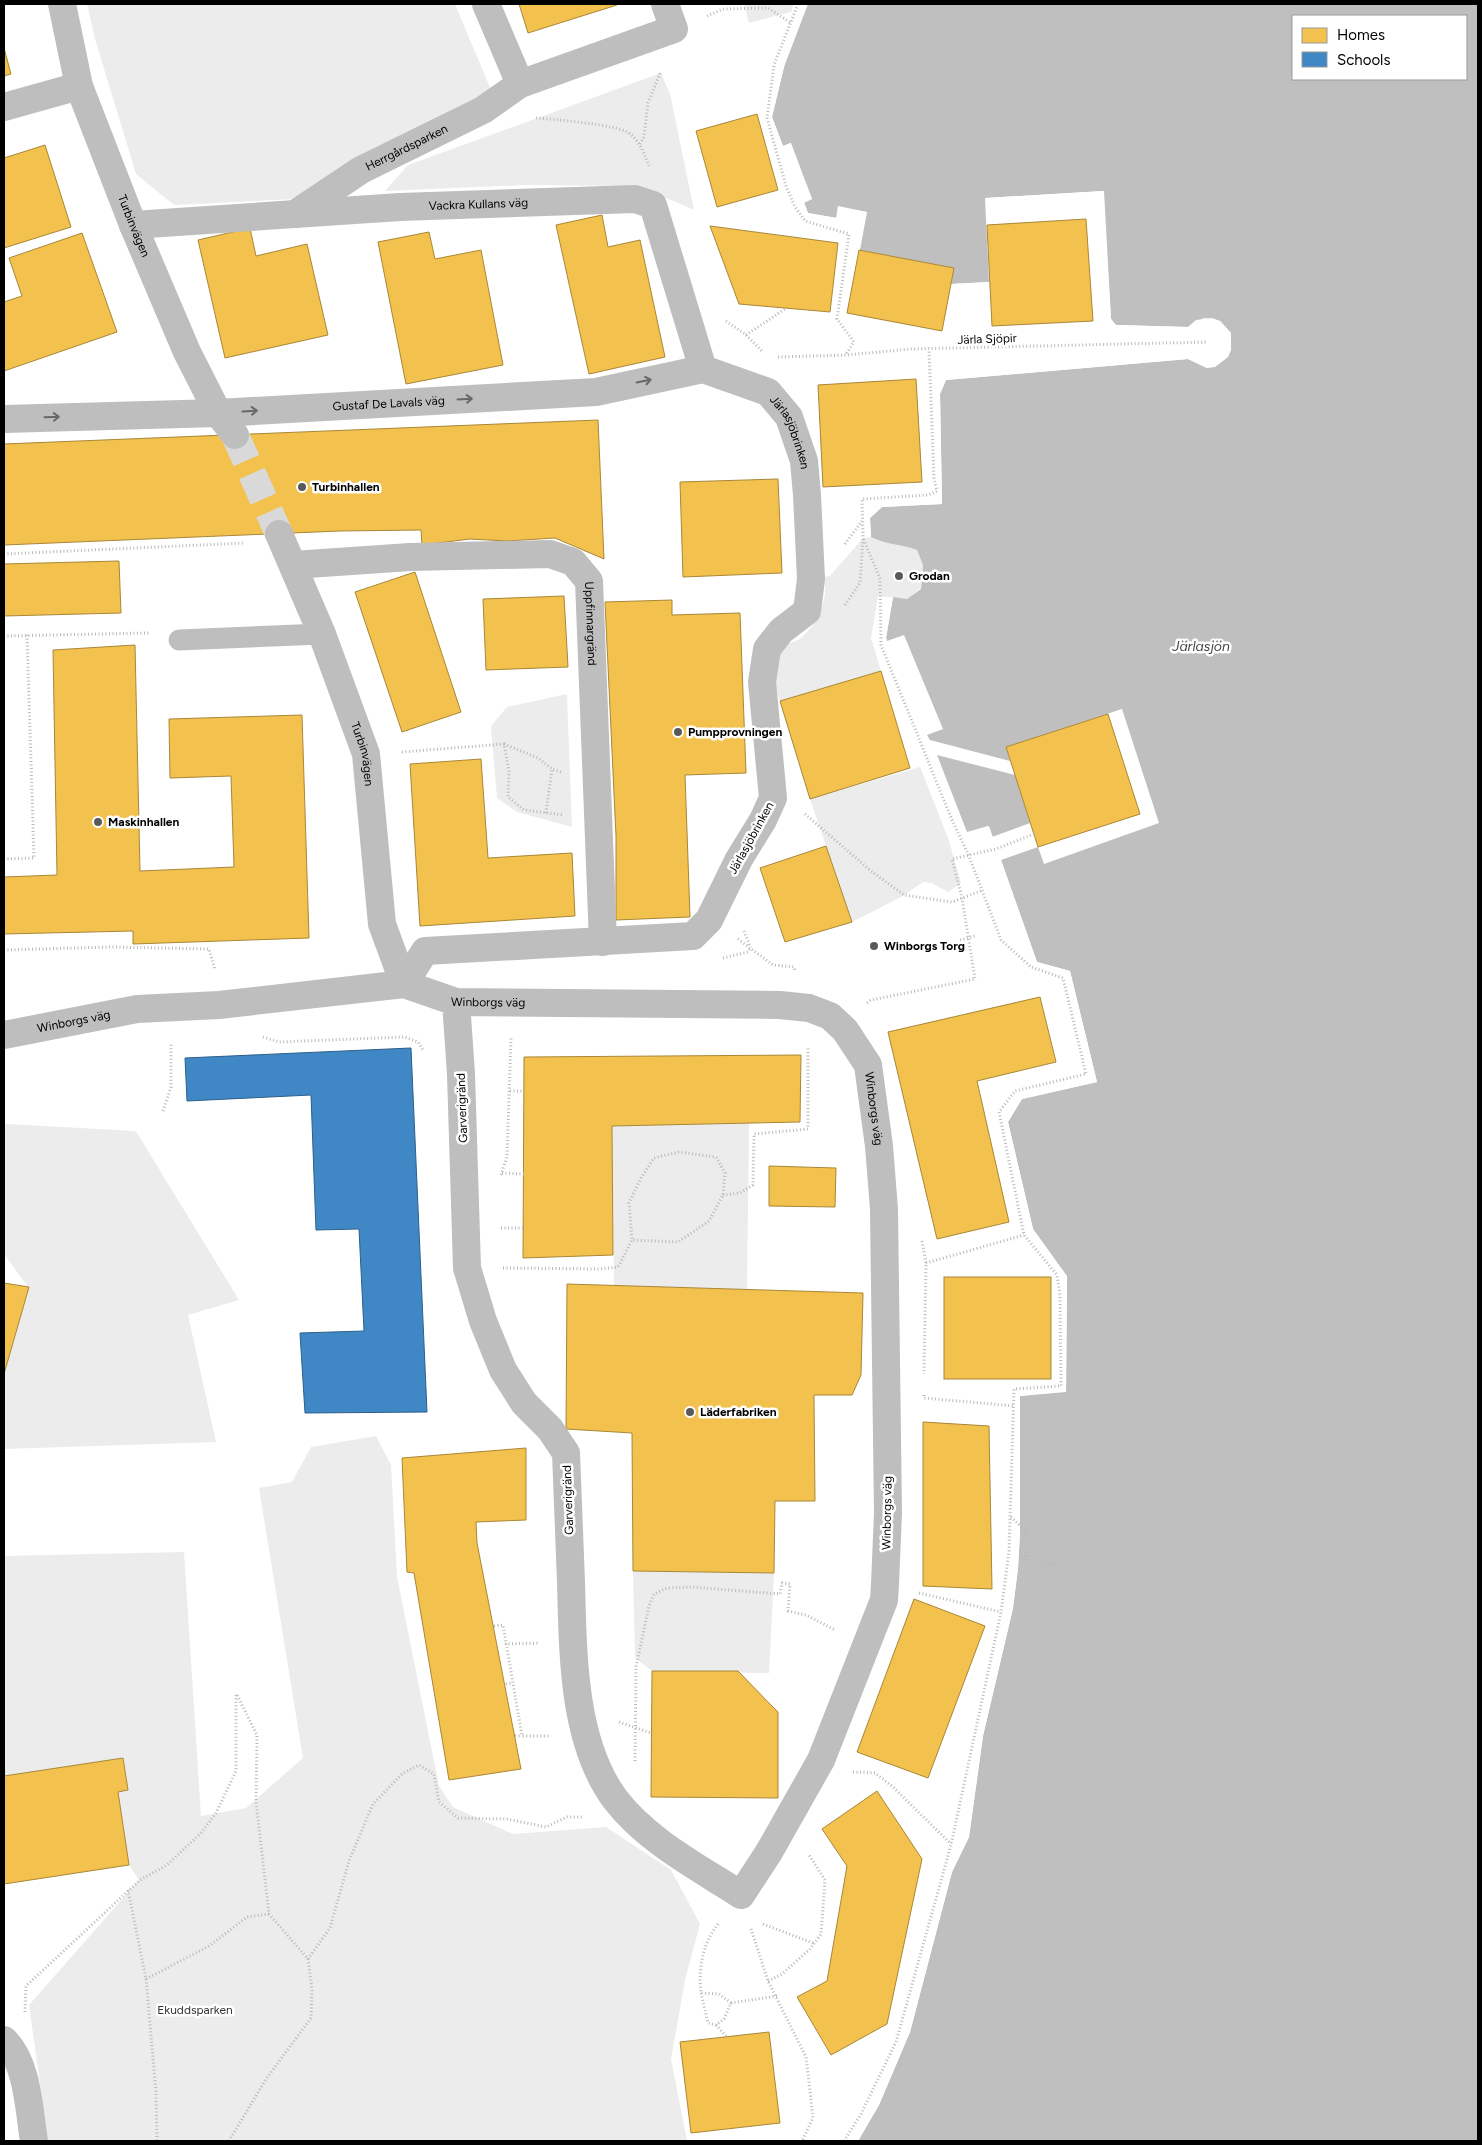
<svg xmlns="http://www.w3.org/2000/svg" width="1482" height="2145" viewBox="0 0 1482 2145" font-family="Figtree,sans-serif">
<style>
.green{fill:#ececec}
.water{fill:#bfbfbf;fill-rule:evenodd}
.pier{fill:#fff;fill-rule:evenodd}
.homes{fill:#f2c14e;stroke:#a98737}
.schools{fill:#3f88c5;stroke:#2c5f8a}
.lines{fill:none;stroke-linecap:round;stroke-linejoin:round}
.minor-tunnel{stroke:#d9d9d9;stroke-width:28;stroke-dasharray:28 14;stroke-linecap:butt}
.path{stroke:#b9b9b9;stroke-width:3;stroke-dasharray:1 2.5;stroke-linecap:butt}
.service{stroke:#bebebe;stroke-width:21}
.pedestrian{stroke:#bebebe;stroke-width:28}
.minor{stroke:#bebebe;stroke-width:28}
.oneway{stroke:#686868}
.poi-dot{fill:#595959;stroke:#fff;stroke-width:2}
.labels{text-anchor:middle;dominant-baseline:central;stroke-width:5;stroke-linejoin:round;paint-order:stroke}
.street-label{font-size:12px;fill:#000;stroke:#fff}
.poi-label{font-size:12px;font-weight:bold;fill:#000;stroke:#fff;text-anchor:start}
.park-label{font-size:12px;fill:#333;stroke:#fff}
.water-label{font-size:14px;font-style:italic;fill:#444;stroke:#fff}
</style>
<rect width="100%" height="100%" fill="#fff"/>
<!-- green -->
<g class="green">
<polygon points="87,4 455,4 493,95 295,199 174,205 136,174 95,39"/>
<polygon points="744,4 796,4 794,11 749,23"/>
<polygon points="661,73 670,94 694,210 655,193 633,186 523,185 385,191 408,165"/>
<path d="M871 537C886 545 901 544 917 550L923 565 921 588 907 599 878 596 871 638 881 671 780 701C773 685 769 658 784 646 789 642 797 642 802 637 818 623 829 598 824 577L830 576 863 538Z"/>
<polygon points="567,694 572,827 517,812 497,798 491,726 507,707"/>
<polygon points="920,767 948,838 961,883 948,892 932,883 923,882 903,896 852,922 810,799"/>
<polygon points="749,1123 747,1290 614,1286 612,1126"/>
<polygon points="7,1124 135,1131 137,1133 239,1300 188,1315 216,1442 4,1449 4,1375 28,1287 4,1254 4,1126"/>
<polygon points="376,1436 391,1465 397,1577 439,1786 453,1807 513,1834 606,1827 671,1870 700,1924 685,1980 671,2059 687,2141 48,2141 29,2005 139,1880 129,1865 118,1792 128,1790 123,1758 4,1776 4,1556 184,1552 201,1816 246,1808 303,1758 259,1488 292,1482 311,1447"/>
<polygon points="633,1571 774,1573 769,1673 652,1671 635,1658"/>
</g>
<!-- water -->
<path class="water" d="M796 4H1478V2141H858L879 2105 910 2032 952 1872 969 1837 983 1736 1013 1608 1018 1568 1020 1533V1396L1066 1391 1067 1277 1033 1229 1008 1122 1022 1099 1097 1082 1070 971 1037 962 989 826 967 833 886 638 893 597 907 599 921 589 923 565 917 550C901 544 886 545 871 537L870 518 882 507 942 504 940 394 946 380 1188 359 1207 368C1228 361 1231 356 1231 333L1220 321 1204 318 1188 327 1116 325 1111 319 1103 191 986 198 990 282 951 284 859 250 866 212 838 207 837 218 808 213 804 202 812 199 791 143 783 146 772 117 784 67ZM1293 16H1466V79H1293Z"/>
<!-- pier -->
<g class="pier">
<polygon points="793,4 808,4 784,67 772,117 783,146 790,143 812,199 804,203 808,213 836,218 838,206 867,212 860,250 954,268 951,284 989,282 985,198 1104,191 1111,319 1116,325 1188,327 1196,320 1212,318 1220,321 1231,333 1231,350 1228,357 1215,367 1207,368 1188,359 946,380 940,394 942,504 882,507 870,518 871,537 869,537 867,517 881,505 940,502 938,394 945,378 1188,356 1207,365 1221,361 1229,349 1230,341 1224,328 1212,321 1197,322 1188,329 1114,327 1109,319 1101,194 988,200 992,282 990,285 950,286 951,270 858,252 864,214 840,209 837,220 807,215 802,202 809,198 789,146 781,148 770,117 782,67"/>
<path d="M891 597H893L886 638 887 641 904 635 943 729 927 735 930 740 1010 761 1006 747 1122 709 1159 823 1044 864 1038 847 1001 860 1037 962 1070 971 1097 1082 1022 1099 1008 1122 1033 1229 1067 1276 1066 1392 1020 1396V1533L1018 1568 1013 1608 983 1736 969 1837 952 1872 910 2032 879 2105 858 2141H856L877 2104 907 2031 950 1871 966 1836 980 1736 1011 1608 1015 1568 1018 1533 1017 1395 1064 1389 1065 1277 1031 1230 1006 1121 1021 1097 1094 1080 1068 973 1035 964 987 829 968 835 965 834 883 639ZM937 755 1015 775 1030 823 992 837 988 826 967 832Z"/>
</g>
<!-- homes -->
<g class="homes">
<polygon points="519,4 617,4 617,5 528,33"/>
<polygon points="4,48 11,74 4,76"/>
<polygon points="757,114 778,190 717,207 696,131"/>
<polygon points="45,145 71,227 4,248 4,158"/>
<polygon points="602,215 608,247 640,240 665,357 589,374 556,225"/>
<polygon points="1086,219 1093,321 992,326 987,225"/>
<polygon points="710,226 838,243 830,312 739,304"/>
<polygon points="250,228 256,256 307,244 328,335 225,358 198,240"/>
<polygon points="429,232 435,259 481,250 503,365 406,384 378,242"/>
<polygon points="82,233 117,332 4,371 4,302 22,296 9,258"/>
<polygon points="859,250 954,268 942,331 847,313"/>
<polygon points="916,379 922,482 823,487 818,385"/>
<polygon points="598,420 604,559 555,538 507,541 470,539 422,545 421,530 340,531 4,545 4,444"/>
<polygon points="778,479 782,573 683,577 680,482"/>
<polygon points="119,561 121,613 4,616 4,564"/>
<polygon points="415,572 461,712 402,732 355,592"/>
<polygon points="564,596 568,667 486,670 483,599"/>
<polygon points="672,600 672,615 740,613 746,773 685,775 690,917 616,920 616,836 605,602"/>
<polygon points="135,645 140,871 234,867 231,776 170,778 169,719 302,715 309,938 133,944 133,931 4,934 4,877 57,875 53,650"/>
<polygon points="881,671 910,768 810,799 780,701"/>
<polygon points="1108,714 1140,814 1038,847 1006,747"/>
<polygon points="481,759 488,858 572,853 575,916 420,926 410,764"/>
<polygon points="826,846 852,922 785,942 760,868"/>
<polygon points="1040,997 1056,1062 977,1081 1009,1222 937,1239 888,1032"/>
<polygon points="801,1055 800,1122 612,1126 613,1255 523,1258 524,1057"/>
<polygon points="769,1166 836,1168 835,1207 769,1206"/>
<rect x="944" y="1277" width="107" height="102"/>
<polygon points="4,1283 29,1287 4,1374"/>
<polygon points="567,1284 863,1293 861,1375 852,1395 814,1395 815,1501 775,1501 774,1573 633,1571 632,1433 566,1429"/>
<polygon points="923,1422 989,1426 992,1589 923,1586"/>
<polygon points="526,1448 526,1520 476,1522 477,1543 521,1769 449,1780 414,1573 407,1572 402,1458"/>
<polygon points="914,1599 985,1626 928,1778 857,1752"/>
<polygon points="652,1671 738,1671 769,1703 778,1712 778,1798 651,1797"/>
<polygon points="123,1758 128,1790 118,1792 129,1865 4,1884 4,1776"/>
<polygon points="877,1791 922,1859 887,2024 831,2055 797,1997 827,1981 847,1866 822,1829"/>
<polygon points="769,2032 780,2123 691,2133 680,2042"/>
</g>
<!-- schools -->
<polygon class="schools" points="411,1048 427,1412 305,1413 300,1333 364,1331 359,1229 316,1230 311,1095 187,1101 185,1058"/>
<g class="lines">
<!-- minor-tunnel -->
<polyline class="minor-tunnel" points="235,435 279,534"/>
<!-- path -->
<g class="path">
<polyline points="798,4 774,65 767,118 786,186 795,207 805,221 849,234 837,319 854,342 846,354"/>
<polyline points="707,16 723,9 768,8 791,23"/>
<path d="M536 118C552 119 619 125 629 133 640 141 644 154 649 166"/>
<polyline points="640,144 644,137 648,103 661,71"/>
<polyline points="726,321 746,335 762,351"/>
<polyline points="746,335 785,309"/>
<polyline points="778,357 846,355 911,349 1208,342"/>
<polyline points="845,544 862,521"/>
<polyline points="4,554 245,543"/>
<polyline points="845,605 860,583 863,538 862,499 928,495 937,491 934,479 929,350"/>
<polyline points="4,636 149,633"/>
<polyline points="504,744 538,758 552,769 561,772"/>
<polyline points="402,752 504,744 509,771 508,797 524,810 564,815"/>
<polyline points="546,813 552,769"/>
<polyline points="805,814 871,871 904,895 952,902 983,890"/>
<polyline points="4,859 34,858 27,635"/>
<polyline points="744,931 750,946"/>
<polyline points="738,939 773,965 794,967 795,970"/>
<polyline points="960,940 975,936"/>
<polyline points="4,950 111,947 209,949 215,970"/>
<polyline points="723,958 748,952 751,947"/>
<polyline points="867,1003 871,1000 975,979 962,898 952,859 996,849 1034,834"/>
<polyline points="263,1037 279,1042 405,1037 418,1042 423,1050"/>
<polyline points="510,1091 524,1091"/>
<polyline points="163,1111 171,1087 171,1043"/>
<polyline points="502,1173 524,1174"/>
<polyline points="501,1175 507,1157 511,1037"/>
<polyline points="723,1195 740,1193 753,1185 754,1134 808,1129 808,1047"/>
<polyline points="501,1228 523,1228"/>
<polyline points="922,1241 926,1263 924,1374"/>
<polyline points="926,1263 1024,1235"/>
<polyline points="503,1268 599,1269 618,1267 632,1240 629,1203 641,1178 654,1158 679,1152 716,1157 725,1173 723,1195 709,1221 678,1242 632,1240"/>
<polyline points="924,1395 924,1398 1015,1406"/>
<polyline points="1011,1517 1027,1532 1026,1562 1056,1564"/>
<polyline points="919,1593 1001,1612"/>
<polyline points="494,1626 503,1625 522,1736 549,1736"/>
<polyline points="505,1644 539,1643"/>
<polyline points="506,1684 512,1683"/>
<polyline points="619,1722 651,1733"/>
<polyline points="515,1736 522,1736"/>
<polyline points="635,1761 636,1667 649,1606 654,1594 667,1588 691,1587 780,1594 782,1583 790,1584 788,1611 806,1615 835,1630"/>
<polyline points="853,1772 875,1773 892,1786 951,1844"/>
<polyline points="128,1890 146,1979 209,1946 247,1917 269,1914"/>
<polyline points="763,1924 813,1943"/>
<polyline points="751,1929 768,1981 806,2057 813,2118 802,2141"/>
<polyline points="308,1959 330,1928 349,1861 373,1804 402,1774 419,1765 434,1774 439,1802 458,1818 507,1819 546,1827 567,1817 584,1817"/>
<polyline points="146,1979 156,2092 157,2141"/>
<polyline points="768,1981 782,1974 810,1949 821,1934 825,1880 809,1855"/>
<path d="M701 1993 708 2023 716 2025 724 2019 731 2003 719 1994 701 1993C698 1968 703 1942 719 1923"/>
<polyline points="731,2003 777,1996"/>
<polyline points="25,2012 26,1986 140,1880 167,1865 201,1833 216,1813 236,1771 236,1693"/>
<polyline points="716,2025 726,2036"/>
<polyline points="229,2141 266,2079 311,2018 312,1990 308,1959 269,1914 256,1802 257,1735 236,1693"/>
<polyline points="844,2141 861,2114 896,2042 951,1845 1001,1612 1009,1551 1014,1389 1061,1386 1060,1295 1057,1275 1024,1235 999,1112 1015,1091 1086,1074 1063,978 1031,967 1001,940 969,856 952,820 881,645 880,579 863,538"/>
</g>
<!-- service -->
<polyline class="service" points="179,640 322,634"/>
<!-- pedestrian -->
<g class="pedestrian">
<polyline points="486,4 520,84"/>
<path id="s1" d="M295 214 361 170 483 110 520 84 674 29 665 4"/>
</g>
<!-- minor -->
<g class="minor">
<path id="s2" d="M62 4 79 86 133 225 187 352 218 413 235 435"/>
<polyline points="4,107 79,86"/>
<path id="s3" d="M133 225 400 207 635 199 653 205 703 369"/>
<path id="s4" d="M4 419 218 413 596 392 703 369 768 392 789 417 804 461 807 495 811 579 807 611 781 631 767 649 762 682 773 798 763 820 739 859 709 920 693 936 425 951 404 984"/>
<path id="s5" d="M279 534 322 634 366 754 382 924 404 984"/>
<path id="s6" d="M293 565 410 557 550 554 573 562 589 581 603 942"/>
<path id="s7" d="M4 1035 137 1009 219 1005 404 984 456 1002 780 1005 809 1008 830 1016 845 1030 868 1065 879 1146 884 1209 888 1513 885 1584 884 1600 821 1760 769 1852 741 1895C698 1867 647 1841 615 1799 572 1741 573 1651 571 1582 569 1539 568 1496 566 1453L550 1429 524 1403 503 1370 483 1321 467 1268 461 1074 456 1002"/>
<path d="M4 2040C28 2063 29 2110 34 2141"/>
</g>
</g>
<!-- one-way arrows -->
<defs><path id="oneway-shaft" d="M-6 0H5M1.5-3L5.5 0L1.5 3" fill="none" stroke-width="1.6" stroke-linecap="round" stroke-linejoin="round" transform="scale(1.25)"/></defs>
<g class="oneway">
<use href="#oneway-shaft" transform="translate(644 381) rotate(-12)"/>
<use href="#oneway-shaft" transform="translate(465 399) rotate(-3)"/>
<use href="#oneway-shaft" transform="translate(250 411) rotate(-3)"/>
<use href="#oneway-shaft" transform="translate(52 417) rotate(-2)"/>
</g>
<!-- markers -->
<g class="poi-dot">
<circle cx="302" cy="487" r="5"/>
<circle cx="899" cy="576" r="5"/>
<circle cx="678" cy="732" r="5"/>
<circle cx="98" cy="822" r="5"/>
<circle cx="874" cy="946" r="5"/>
<circle cx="690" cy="1412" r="5"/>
</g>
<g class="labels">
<!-- street labels -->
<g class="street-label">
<text stroke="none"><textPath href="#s1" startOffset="130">Herrgårdsparken</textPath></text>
<text stroke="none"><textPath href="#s3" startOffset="346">Vackra Kullans väg</textPath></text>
<text stroke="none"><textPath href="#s2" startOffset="234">Turbinvägen</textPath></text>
<text transform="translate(987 339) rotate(-2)">Järla Sjöpir</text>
<text stroke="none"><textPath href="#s4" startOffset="385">Gustaf De Lavals väg</textPath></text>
<text stroke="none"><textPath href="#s4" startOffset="818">Järlasjöbrinken</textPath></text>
<text stroke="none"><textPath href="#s6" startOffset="349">Uppfinnargränd</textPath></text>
<text stroke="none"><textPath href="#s5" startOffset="236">Turbinvägen</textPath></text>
<text transform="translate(751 838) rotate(-61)">Järlasjöbrinken</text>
<text stroke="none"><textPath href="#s7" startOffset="491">Winborgs väg</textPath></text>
<text stroke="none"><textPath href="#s7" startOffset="71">Winborgs väg</textPath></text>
<text transform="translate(462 1108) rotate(-92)">Garverigränd</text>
<text stroke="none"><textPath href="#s7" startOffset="941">Winborgs väg</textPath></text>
<text transform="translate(568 1500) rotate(-92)">Garverigränd</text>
<text transform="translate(887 1513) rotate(-89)">Winborgs väg</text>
</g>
<!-- poi labels -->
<g class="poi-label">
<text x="312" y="487">Turbinhallen</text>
<text x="909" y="576">Grodan</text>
<text x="688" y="732">Pumpprovningen</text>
<text x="108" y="822">Maskinhallen</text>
<text x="884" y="946">Winborgs Torg</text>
<text x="700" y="1412">Läderfabriken</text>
</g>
<!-- park labels -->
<g class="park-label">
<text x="195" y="2010">Ekuddsparken</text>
</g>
<!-- water labels -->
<g class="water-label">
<text x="1201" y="646">Järlasjön</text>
</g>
</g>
<!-- border -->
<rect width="1482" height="2145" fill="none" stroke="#000000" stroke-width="10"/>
<!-- legend -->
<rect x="1292" y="15" width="175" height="65" fill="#ffffff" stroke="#999999"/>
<rect x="1302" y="28" width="25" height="15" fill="#f2c14e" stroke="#999999"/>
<text x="1337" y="40" font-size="15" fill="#000000">Homes</text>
<rect x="1302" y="52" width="25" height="15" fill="#3f88c5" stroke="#999999"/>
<text x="1337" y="65" font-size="15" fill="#000000">Schools</text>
</svg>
